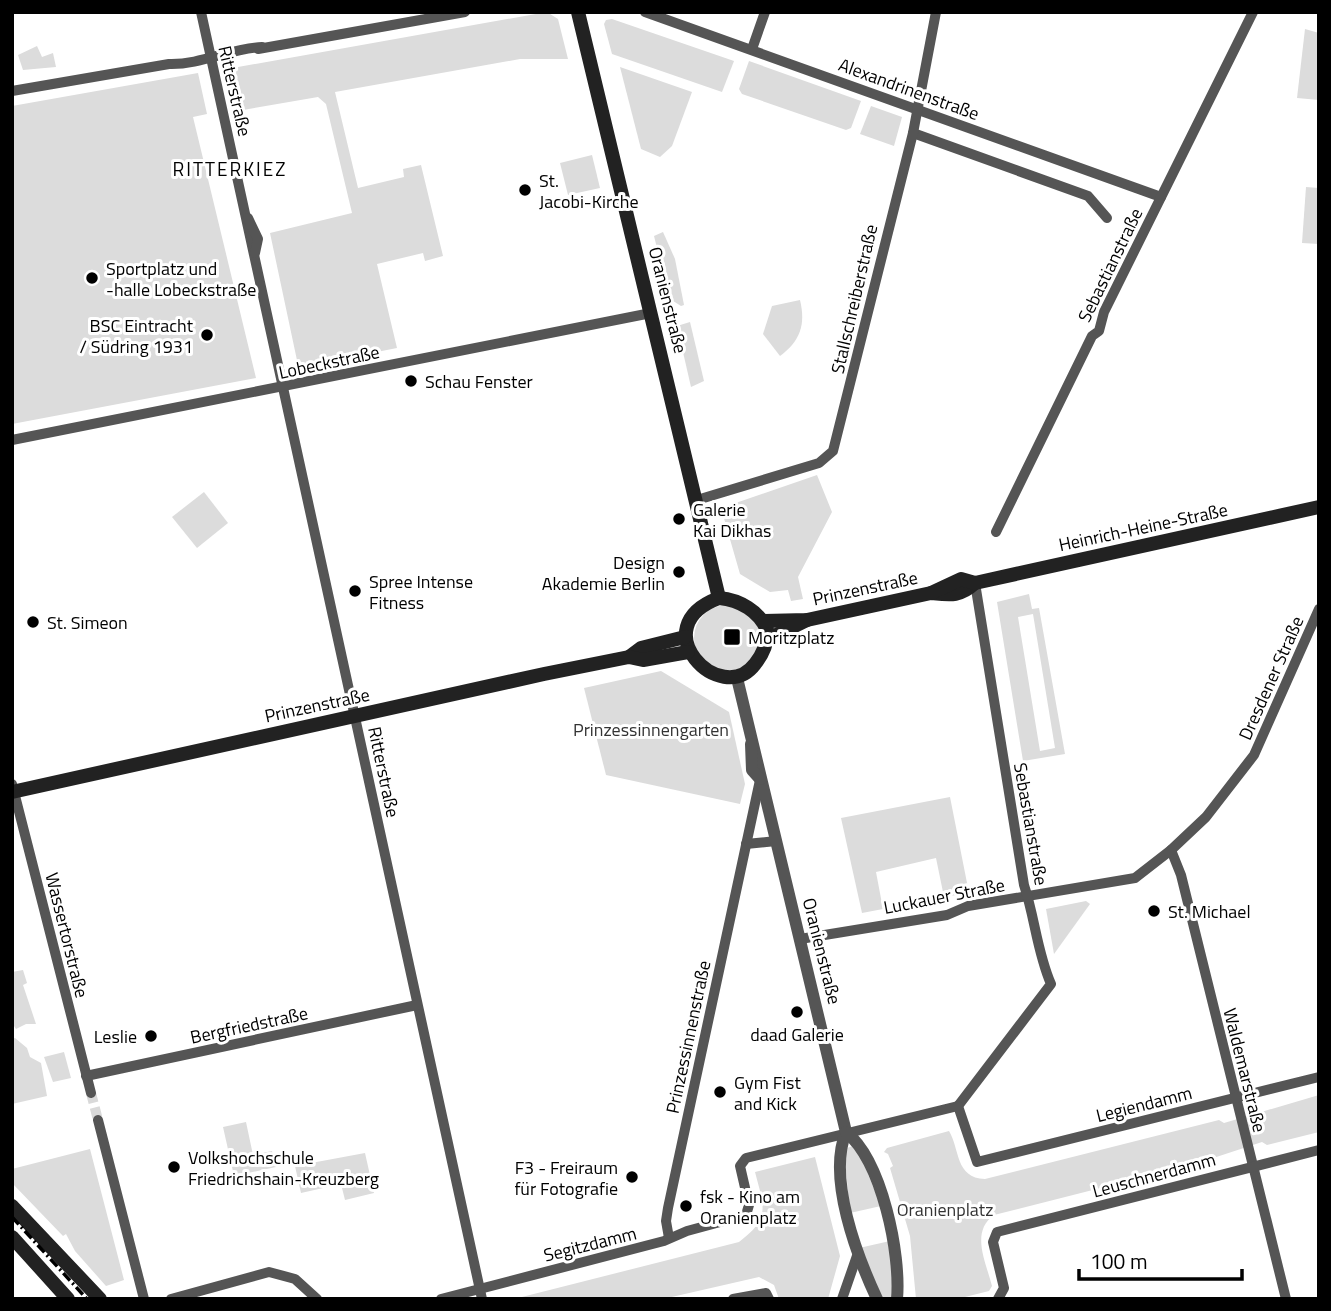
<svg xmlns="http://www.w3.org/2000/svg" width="1331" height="1311" viewBox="0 0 1331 1311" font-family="'Titillium Web',sans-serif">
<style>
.green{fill:#dcdcdc;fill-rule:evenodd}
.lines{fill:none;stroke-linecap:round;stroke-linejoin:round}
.minor-tunnel{stroke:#d9d9d9;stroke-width:10;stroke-dasharray:10 5;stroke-linecap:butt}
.minor{stroke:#555;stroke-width:10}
.tertiary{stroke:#555;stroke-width:12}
.secondary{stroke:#222;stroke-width:14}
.rail{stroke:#000;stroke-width:3.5;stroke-dasharray:10 3.5 2 3.5;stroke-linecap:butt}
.poi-dot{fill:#000;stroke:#fff;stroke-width:2.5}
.labels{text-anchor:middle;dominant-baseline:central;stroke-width:6;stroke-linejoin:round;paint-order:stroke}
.street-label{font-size:18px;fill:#000;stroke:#fff}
.poi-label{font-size:18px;fill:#000;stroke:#fff;text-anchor:start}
.park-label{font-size:18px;fill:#333;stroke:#fff}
.neighbourhood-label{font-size:19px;letter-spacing:2px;fill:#000;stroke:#fff}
</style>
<rect width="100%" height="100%" fill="#fff"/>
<!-- green -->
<g class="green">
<polygon points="547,12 558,19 568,59 520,59 335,92 358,188 404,177 403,169 421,165 443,256 425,261 423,253 377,264 397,348 301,367 298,365 270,233 352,213 326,104 318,97 243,110 235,72 238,67"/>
<polygon points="612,19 734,61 722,92 612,54 604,24 606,20"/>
<polygon points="1305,29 1319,33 1319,100 1297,98"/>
<polygon points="37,46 42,57 53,53 56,67 23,70 18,55"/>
<polygon points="749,61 861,101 851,128 846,130 742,94 739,89"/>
<polygon points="620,67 692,92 672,146 660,157 641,149"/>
<polygon points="198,73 207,114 193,117 256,378 12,424 12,106"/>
<polygon points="871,106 902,117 894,146 860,134"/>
<polygon points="592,155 600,188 568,195 560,163"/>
<polygon points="1306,187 1319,188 1319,244 1302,243"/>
<polygon points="663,232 675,259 684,305 681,306 670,299 654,236"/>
<path d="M800 300C806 325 800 341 780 356L763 334 772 306Z"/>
<polygon points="690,322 704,381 691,387 677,326"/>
<polygon points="817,475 832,512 798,577 803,599 791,601 788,590 770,592 740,574 721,508"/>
<polygon points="204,492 228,523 197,548 172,517"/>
<path d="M1029 594 1032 609 1039 608 1065 754 1023 761 997 602ZM1033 614 1055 748 1040 751 1018 617Z"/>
<circle cx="727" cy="638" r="33"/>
<polygon points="661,671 729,712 745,784 740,804 606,775 584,688"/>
<polygon points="950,797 969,893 944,897 936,858 876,872 883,909 862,913 841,818"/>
<polygon points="1086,901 1090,904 1054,954 1046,909"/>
<polygon points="23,970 27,983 23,985 36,1024 26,1024 16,1029 12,1023 12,972"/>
<polygon points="15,1038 27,1048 30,1057 41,1063 47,1096 12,1104 12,1039"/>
<polygon points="64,1052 71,1078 53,1082 44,1057"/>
<path d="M1319 1095V1132L1267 1145 1262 1142 1195 1164 994 1215C970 1232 986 1262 992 1286L989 1291 957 1299H916L910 1236 890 1168 893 1166 888 1154 884 1152 887 1148 949 1131C960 1149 955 1178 985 1179L1219 1120 1224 1123Z"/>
<polygon points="246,1122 253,1155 272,1151 276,1167 234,1176 223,1127"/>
<polygon points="856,1145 881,1206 850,1213 844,1149"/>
<polygon points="90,1149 124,1280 106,1286 75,1251 66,1234 63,1236 12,1183 12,1169"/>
<polygon points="365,1153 374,1193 345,1200 341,1184 301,1193 295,1166"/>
<path d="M815 1157 840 1256 828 1299H779L774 1285 759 1277 663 1299H514L739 1242C771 1218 764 1207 755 1172Z"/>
<polygon points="890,1241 893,1299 881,1299 859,1248"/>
</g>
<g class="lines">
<!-- minor-tunnel -->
<polyline class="minor-tunnel" points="91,1093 98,1120"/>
<!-- minor -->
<g class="minor">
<polyline points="201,12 482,1299"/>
<polyline points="645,12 1161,197"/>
<polyline points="258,49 465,12"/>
<polyline points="752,49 765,12"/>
<path d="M12 91 169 64C201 65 231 48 262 47"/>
<polyline points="913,133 1088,196 1107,218"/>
<polyline points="248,218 258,239 255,253"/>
<polyline points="12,440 651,313"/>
<polyline points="697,500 819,463 833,451 913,133 936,12"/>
<polyline points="996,532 1092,336 1099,331 1104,312 1253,12"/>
<polyline points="12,784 91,1093"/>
<polyline points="746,844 776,841"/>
<polyline points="1171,850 1181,875 1286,1299"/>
<polyline points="800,939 947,915 968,906 1135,878 1171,850 1206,817 1254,755 1319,609"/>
<polyline points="86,1076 417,1005"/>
<path d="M958 1106 1051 984C1037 952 1035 918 1024 885L975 583"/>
<polyline points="958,1106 977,1162 1319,1077"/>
<polyline points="98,1120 144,1299"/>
<polyline points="669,1238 666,1221 668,1208 760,780"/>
<polyline points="171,1299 269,1272 295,1279 317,1299"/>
<polyline points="441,1299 664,1241 687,1231 746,1215 749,1205 740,1166 746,1158 958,1106"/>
<polyline points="733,1299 766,1293 769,1299"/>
<polyline points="842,1299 858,1253"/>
<polyline points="998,1299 1004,1288 993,1242 997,1232 1319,1150"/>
</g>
<!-- tertiary -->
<g class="tertiary">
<path d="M737 678 846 1132C827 1178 857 1256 877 1299"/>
<polyline points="751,744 752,770 760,779"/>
<path d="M846 1132C882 1161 901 1254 897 1299"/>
</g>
<!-- secondary -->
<g class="secondary">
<polyline points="578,12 719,598"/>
<path d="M931 593C950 595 960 597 975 583"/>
<path d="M719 598C740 600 759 611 767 630 768 644 763 654 755 664 721 709 641 627 719 598Z"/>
<polyline points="764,621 807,620 931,593 961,579 975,583 1319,507"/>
<polyline points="768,639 807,620"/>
<polyline points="629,657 641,648 685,637"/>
<polyline points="12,792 544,674 629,657 643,660 688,652"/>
<polyline points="12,1206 100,1299"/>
<polyline points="12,1237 68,1299"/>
</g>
<!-- rail -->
<polyline class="rail" points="12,1217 87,1299"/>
</g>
<!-- markers -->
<g class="poi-dot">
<circle cx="525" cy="190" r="7"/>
<circle cx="92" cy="278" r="7"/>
<circle cx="207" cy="335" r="7"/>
<circle cx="411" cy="381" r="7"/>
<circle cx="679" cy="519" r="7"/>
<circle cx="679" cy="572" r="7"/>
<circle cx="355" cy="591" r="7"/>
<circle cx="33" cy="622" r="7"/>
<rect x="723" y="628" width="18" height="18" rx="3.5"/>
<circle cx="1154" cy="911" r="7"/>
<circle cx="797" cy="1012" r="7"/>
<circle cx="151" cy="1036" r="7"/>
<circle cx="720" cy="1092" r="7"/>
<circle cx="174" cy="1167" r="7"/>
<circle cx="632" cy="1177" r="7"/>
<circle cx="686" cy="1206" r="7"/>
</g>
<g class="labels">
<!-- street labels -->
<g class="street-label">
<text transform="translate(909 89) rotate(20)">Alexandrinenstraße</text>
<text transform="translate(235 91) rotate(77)">Ritterstraße</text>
<text transform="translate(1110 265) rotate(-64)">Sebastianstraße</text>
<text transform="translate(854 299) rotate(-77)">Stallschreiberstraße</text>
<text transform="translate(668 300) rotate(76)">Oranienstraße</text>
<text transform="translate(329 362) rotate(-12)">Lobeckstraße</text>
<text transform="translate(1143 527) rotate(-12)">Heinrich-Heine-Straße</text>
<text transform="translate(865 588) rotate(-12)">Prinzenstraße</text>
<text transform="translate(1271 678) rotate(-66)">Dresdener Straße</text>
<text transform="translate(317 705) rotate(-12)">Prinzenstraße</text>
<text transform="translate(384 772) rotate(78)">Ritterstraße</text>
<text transform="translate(1031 824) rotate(80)">Sebastianstraße</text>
<text transform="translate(944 896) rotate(-11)">Luckauer Straße</text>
<text transform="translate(67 935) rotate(76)">Wassertorstraße</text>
<text transform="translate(822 951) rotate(76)">Oranienstraße</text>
<text transform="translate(249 1025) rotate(-12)">Bergfriedstraße</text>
<text transform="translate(688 1037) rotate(-78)">Prinzessinnenstraße</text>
<text transform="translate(1245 1070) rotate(76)">Waldemarstraße</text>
<text transform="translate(1144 1104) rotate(-14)">Legiendamm</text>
<text transform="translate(1154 1175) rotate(-15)">Leuschnerdamm</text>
<text transform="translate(590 1244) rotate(-14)">Segitzdamm</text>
</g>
<!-- poi labels -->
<g class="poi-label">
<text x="539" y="180">St.<tspan x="539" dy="21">Jacobi-Kirche</tspan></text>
<text x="106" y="268">Sportplatz und<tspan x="106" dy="21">-halle Lobeckstraße</tspan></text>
<text x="193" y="325" text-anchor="end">BSC Eintracht<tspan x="193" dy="21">/ Südring 1931</tspan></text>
<text x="425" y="381">Schau Fenster</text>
<text x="693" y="509">Galerie<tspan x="693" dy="21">Kai Dikhas</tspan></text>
<text x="665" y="562" text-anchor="end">Design<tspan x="665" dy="21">Akademie Berlin</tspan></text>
<text x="369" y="581">Spree Intense<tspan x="369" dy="21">Fitness</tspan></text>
<text x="47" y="622">St. Simeon</text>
<text x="748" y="637">Moritzplatz</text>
<text x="1168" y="911">St. Michael</text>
<text x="797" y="1034" text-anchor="middle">daad Galerie</text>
<text x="137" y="1036" text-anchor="end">Leslie</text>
<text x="734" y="1082">Gym Fist<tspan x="734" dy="21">and Kick</tspan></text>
<text x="188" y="1157">Volkshochschule<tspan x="188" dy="21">Friedrichshain-Kreuzberg</tspan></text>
<text x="618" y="1167" text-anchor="end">F3 - Freiraum<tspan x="618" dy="21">für Fotografie</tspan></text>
<text x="700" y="1196">fsk - Kino am<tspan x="700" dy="21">Oranienplatz</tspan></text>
</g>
<!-- park labels -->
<g class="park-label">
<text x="651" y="729">Prinzessinnengarten</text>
<text x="945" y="1209">Oranienplatz</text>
</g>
<!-- neighbourhood labels -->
<g class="neighbourhood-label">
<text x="230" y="168">RITTERKIEZ</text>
</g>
</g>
<!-- border -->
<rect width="1331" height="1311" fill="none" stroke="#000000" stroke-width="28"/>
<!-- scale -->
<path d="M1079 1269v10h163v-10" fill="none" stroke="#000000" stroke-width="3.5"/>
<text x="1090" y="1269" font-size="21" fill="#000000" stroke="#ffffff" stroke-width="5" paint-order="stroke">100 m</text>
</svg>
